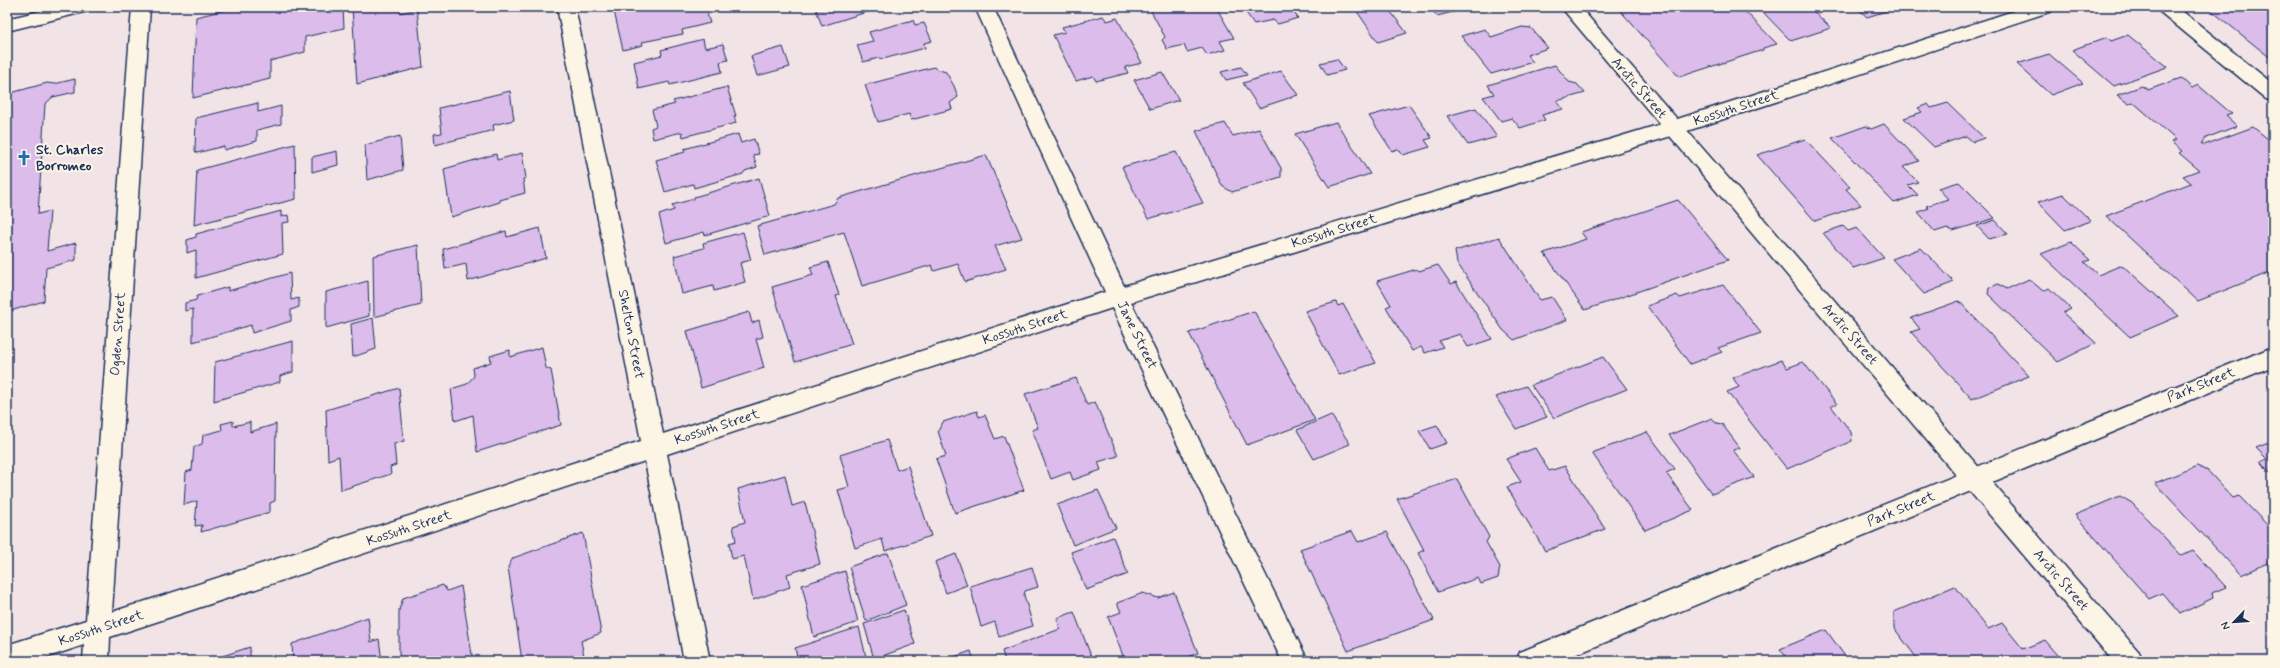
<svg xmlns="http://www.w3.org/2000/svg" width="2280" height="668" viewBox="0 0 2280 668" font-family="Mynerve,sans-serif">
<style>
.building{fill:#dbbcea;stroke:#1b2f5e}
.lines{fill:none;stroke-linecap:round;stroke-linejoin:round}
.street-casing{stroke:#1b2f5e;stroke-width:3}
.secondary-casing{stroke:#1b2f5e;stroke-width:3}
.street{fill:#fcf5e5;fill-rule:evenodd}
.secondary{fill:#fcf5e5;fill-rule:evenodd}
.labels{text-anchor:middle;dominant-baseline:central;stroke-width:4;stroke-linejoin:round;paint-order:stroke}
.street-label{font-size:14px;fill:#1b2f5e;stroke:#fcf5e5}
.poi-label{font-size:14px;font-weight:bold;fill:#1b2f5e;stroke:#fcf5e5;text-anchor:start}
</style>
<rect width="100%" height="100%" fill="#f2e4e6"/>
<filter id="ink" filterUnits="userSpaceOnUse"><feTurbulence type="fractalNoise" baseFrequency=".025" numOctaves="2"/><feDisplacementMap in="SourceGraphic" scale="8" xChannelSelector="R" yChannelSelector="G"/><feConvolveMatrix kernelMatrix="1 2 1 2 8 2 1 2 1" color-interpolation-filters="sRGB"/></filter>
<g filter="url(#ink)">
<!-- building -->
<g class="building">
<polygon points="237,7 343,7 344,28 305,37 305,52 270,61 270,79 193,98 196,17"/>
<polygon points="352,7 400,7 400,13 417,9 423,67 357,84"/>
<polygon points="613,7 715,7 716,12 707,14 710,23 682,30 683,34 642,42 643,45 623,50"/>
<polygon points="815,7 883,7 822,26"/>
<polygon points="1156,7 1216,7 1234,38 1220,41 1225,50 1207,55 1202,48 1187,52 1184,45 1167,49 1162,40 1165,37 1150,9"/>
<polygon points="1242,7 1290,7 1298,18 1278,24 1273,20 1254,24"/>
<polygon points="1354,7 1387,7 1407,33 1378,42"/>
<polygon points="1430,7 1473,7 1437,16"/>
<polygon points="1617,7 1741,7 1777,44 1763,48 1763,50 1679,77"/>
<polygon points="1758,7 1809,7 1831,28 1794,40 1789,39"/>
<polygon points="1856,7 1900,7 1867,17"/>
<polygon points="2207,7 2273,7 2273,60"/>
<polygon points="1103,16 1107,21 1117,18 1142,63 1125,67 1128,73 1096,81 1093,76 1076,81 1053,35 1065,32 1062,27"/>
<polygon points="913,20 915,25 924,23 932,41 924,43 925,48 883,59 879,58 863,62 857,45 873,41 869,32"/>
<polygon points="1522,27 1531,28 1548,48 1527,55 1533,62 1491,74 1461,36 1485,29 1491,37"/>
<polygon points="2128,35 2167,67 2114,86 2072,50 2107,37 2111,41"/>
<polygon points="703,39 705,48 723,44 728,60 720,62 722,72 670,85 669,82 639,89 634,62 662,55 661,50"/>
<polygon points="783,47 790,67 757,76 751,56"/>
<polygon points="2049,54 2083,83 2051,95 2017,64"/>
<polygon points="1337,59 1345,70 1327,75 1320,63"/>
<polygon points="1555,65 1569,82 1577,84 1585,93 1557,101 1563,109 1542,115 1545,120 1520,128 1512,118 1501,121 1483,97 1494,94 1488,85"/>
<polygon points="934,67 936,69 946,72 954,86 958,97 950,103 952,109 911,120 909,114 878,122 865,85"/>
<polygon points="1241,67 1247,75 1226,80 1221,72"/>
<polygon points="1281,71 1298,95 1259,108 1243,83"/>
<polygon points="1162,72 1179,100 1150,109 1134,80"/>
<polygon points="2181,78 2192,88 2198,85 2232,114 2226,116 2237,126 2206,138 2202,144 2204,145 2253,127 2273,143 2273,271 2198,301 2106,216 2191,183 2183,176 2199,170 2179,153 2182,151 2171,142 2176,140 2133,102 2129,104 2117,95 2142,86 2148,90"/>
<polygon points="75,79 75,92 53,97 45,104 38,214 50,211 47,251 76,243 76,260 46,268 44,301 7,312 7,94 47,83 54,84"/>
<polygon points="727,87 736,116 734,116 736,123 683,137 682,132 653,139 651,128 656,126 652,110 675,104 673,101"/>
<polygon points="510,91 514,120 493,125 494,130 435,145 434,134 442,133 439,108"/>
<polygon points="258,103 258,112 281,106 281,124 257,130 257,141 224,150 224,146 197,153 195,151 196,118"/>
<polygon points="1948,103 1984,138 1973,142 1966,136 1934,147 1904,118 1922,112 1918,108 1928,104 1931,108"/>
<polygon points="1409,105 1432,138 1425,140 1430,147 1403,155 1398,149 1392,151 1369,116"/>
<polygon points="1476,108 1497,137 1468,145 1447,116"/>
<polygon points="1336,122 1370,174 1329,187 1295,134"/>
<polygon points="1225,123 1233,136 1259,129 1281,168 1281,177 1232,192 1222,186 1196,131"/>
<polygon points="1884,124 1919,161 1903,167 1918,182 1908,185 1918,195 1894,203 1832,138 1866,126 1871,129"/>
<polygon points="738,134 741,143 754,139 759,154 753,155 757,167 745,171 743,174 694,188 693,184 665,192 656,160 685,152 684,149"/>
<polygon points="400,136 403,170 367,180 365,145"/>
<polygon points="1805,139 1850,187 1846,189 1861,205 1815,221 1757,155"/>
<polygon points="295,144 296,199 194,225 197,170"/>
<polygon points="337,151 338,165 312,172 312,157"/>
<polygon points="1176,152 1203,203 1148,219 1122,167"/>
<polygon points="522,153 526,178 523,179 525,193 500,200 500,202 451,217 444,169 496,154 497,160"/>
<polygon points="986,155 1022,238 995,246 1006,269 965,282 958,264 934,271 932,265 862,286 844,232 765,255 757,226 834,204 838,198"/>
<polygon points="759,178 770,216 705,235 704,232 666,243 659,215 674,210 672,205 694,199 694,197"/>
<polygon points="1959,182 1995,218 1953,231 1947,228 1935,232 1918,212 1929,208 1926,206 1948,199 1938,188"/>
<polygon points="2063,194 2091,221 2065,230 2038,202"/>
<polygon points="1678,200 1728,260 1585,310 1544,253 1586,239 1581,232"/>
<polygon points="281,211 281,217 288,215 289,222 282,223 283,254 196,278 196,250 187,253 187,240 196,237 196,234"/>
<polygon points="1995,220 2008,234 1989,239 1977,226"/>
<polygon points="1843,226 1848,231 1857,228 1884,258 1853,268 1823,233"/>
<polygon points="540,228 546,258 468,281 466,264 445,269 443,249 506,231 507,237"/>
<polygon points="743,232 751,260 740,263 745,282 714,291 713,286 682,294 674,256 704,248 703,243"/>
<polygon points="1499,237 1540,300 1552,297 1567,320 1514,340 1503,330 1457,263 1455,251"/>
<polygon points="2071,242 2090,260 2084,262 2098,275 2122,265 2179,316 2130,337 2041,254"/>
<polygon points="418,245 421,305 374,317 373,256"/>
<polygon points="1921,248 1954,282 1924,294 1892,259"/>
<polygon points="828,262 839,295 836,296 852,344 795,362 772,287 813,275 810,267"/>
<polygon points="1438,265 1451,284 1456,282 1492,339 1468,347 1460,334 1439,341 1443,347 1425,353 1421,347 1412,351 1386,307 1391,305 1377,281 1417,269 1419,271"/>
<polygon points="290,273 291,300 299,298 299,307 291,310 291,321 252,333 251,325 193,342 193,309 185,311 185,303 196,300 197,296 228,287 228,291"/>
<polygon points="2029,279 2043,291 2049,288 2071,309 2063,313 2096,343 2058,362 1988,294 1989,288 1998,284 2007,289"/>
<polygon points="368,281 369,316 326,328 326,292"/>
<polygon points="1723,285 1761,333 1718,348 1722,352 1690,364 1647,306 1677,295 1680,298"/>
<polygon points="1959,301 2029,376 1972,399 1911,332 1920,329 1911,318"/>
<polygon points="1336,302 1338,306 1343,304 1376,363 1339,375 1305,311"/>
<polygon points="1254,311 1315,420 1247,445 1189,333"/>
<polygon points="749,312 752,323 759,320 763,337 756,339 764,368 701,388 687,331"/>
<polygon points="373,318 376,349 353,357 351,324"/>
<polygon points="293,341 293,372 280,376 280,382 214,401 215,362"/>
<polygon points="542,347 546,368 551,370 561,425 477,452 473,415 455,421 451,389 467,384 474,376 473,368 491,362 490,356 510,350 510,357"/>
<polygon points="1603,357 1627,389 1554,418 1531,385"/>
<polygon points="1781,360 1787,368 1803,362 1837,404 1831,406 1851,432 1852,441 1787,469 1727,392 1739,387 1733,378"/>
<polygon points="1076,378 1087,405 1095,402 1118,456 1098,462 1101,470 1073,480 1070,472 1051,479 1032,430 1038,428 1025,394"/>
<polygon points="1526,386 1547,417 1516,429 1496,397"/>
<polygon points="399,388 404,441 394,444 396,465 390,467 391,474 341,490 339,456 328,460 326,410"/>
<polygon points="977,411 979,417 985,415 995,439 1004,436 1024,490 955,513 936,459 946,456 938,431 943,422"/>
<polygon points="1331,415 1350,444 1314,459 1297,430"/>
<polygon points="1712,418 1716,423 1722,424 1740,448 1733,450 1754,477 1712,494 1669,435"/>
<polygon points="233,421 233,426 250,422 250,432 276,424 275,501 270,503 270,512 201,532 202,525 195,526 197,501 184,505 186,472 192,470 194,447 202,444 203,435 222,430 221,424"/>
<polygon points="1437,425 1447,443 1430,449 1419,431"/>
<polygon points="1647,432 1675,469 1666,473 1693,510 1645,530 1592,453"/>
<polygon points="887,440 897,470 908,466 931,536 885,551 882,539 855,548 838,490 849,487 840,455"/>
<polygon points="2273,441 2273,475 2260,462 2267,459 2256,448"/>
<polygon points="1535,448 1549,471 1565,466 1605,529 1545,551 1507,487 1521,482 1506,459"/>
<polygon points="2197,466 2208,471 2233,498 2239,496 2273,531 2273,561 2241,575 2155,483"/>
<polygon points="785,475 792,506 805,502 820,564 787,574 790,587 753,600 744,556 732,559 729,543 736,541 733,526 745,522 738,489"/>
<polygon points="1457,479 1489,537 1486,542 1500,567 1498,578 1481,584 1478,578 1438,592 1418,553 1424,550 1397,499"/>
<polygon points="1098,490 1116,528 1073,545 1057,505"/>
<polygon points="2120,496 2132,503 2182,556 2193,551 2226,587 2212,593 2213,598 2180,614 2162,593 2149,599 2075,515"/>
<polygon points="1352,531 1358,542 1387,532 1434,620 1348,651 1300,549"/>
<polygon points="583,533 601,633 581,641 585,661 522,661 508,567 513,558"/>
<polygon points="1113,537 1128,574 1086,590 1071,552"/>
<polygon points="888,553 906,605 866,621 849,567"/>
<polygon points="956,554 967,585 946,593 935,562"/>
<polygon points="1032,567 1038,587 1025,591 1024,595 1033,626 999,637 995,622 981,627 970,586"/>
<polygon points="845,571 858,622 814,637 802,585"/>
<polygon points="443,585 447,591 461,586 473,661 399,661 399,610 403,598"/>
<polygon points="1955,586 1988,629 2002,623 2023,649 2045,640 2063,661 1919,661 1894,628 1894,612"/>
<polygon points="1174,592 1198,653 1190,656 1192,661 1125,661 1108,617 1121,612 1117,603 1143,593 1158,598"/>
<polygon points="904,610 915,644 874,659 864,624"/>
<polygon points="1074,612 1093,661 1005,661 1002,651 1060,629 1057,618"/>
<polygon points="368,617 371,642 379,639 382,661 293,661 292,644"/>
<polygon points="859,627 867,661 798,661 795,648"/>
<polygon points="1826,630 1847,659 1855,655 1859,661 1789,661 1780,649"/>
<polygon points="250,647 250,661 207,661"/>
<polygon points="971,651 974,661 942,661"/>
</g>
<g class="lines">
<defs>
<g id="street">
<polygon points="132,7 150,7 112,612 641,441 557,7 575,7 663,434 1105,292 975,7 993,7 1124,286 1668,122 2026,7 2055,7 2052,11 1681,133 1131,302 1308,661 1282,661 1112,308 667,454 710,661 684,661 645,461 110,637 109,661 83,661 84,645 36,661 7,661 7,645 86,620"/>
<polygon points="2156,7 2177,7 2273,84 2273,101 2266,99 2159,11"/>
<polygon points="2273,347 2273,366 1560,661 1516,661 1520,652"/>
</g>
<g id="secondary">
<polygon points="56,7 91,7 88,11 7,31 7,19"/>
<polygon points="1561,7 1580,7 2139,652 2143,661 2113,661"/>
</g>
</defs>
<!-- street casing -->
<use href="#street" class="street-casing"/>
<!-- secondary casing -->
<use href="#secondary" class="secondary-casing"/>
<!-- street -->
<use href="#street" class="street"/>
<!-- secondary -->
<use href="#secondary" class="secondary"/>
</g>
</g>
<!-- icons -->
<defs>
<symbol id="church-bare" viewBox="-9 -9 18 18"><path d="M-1.2-6h2.4v3.5h3.3v2.4h-3.3V6h-2.4V-.1h-3.3v-2.4h3.3Z" fill="#1f6fb2" stroke="#fcf5e5" stroke-width="2.5" paint-order="stroke"/></symbol>
</defs>
<g fill-rule="evenodd">
<use href="#church-bare" x="13" y="147" width="22" height="22"/>
</g>
<g class="labels">
<!-- street labels -->
<g class="street-label">
<text transform="translate(1639 88) rotate(49)">Arctic Street</text>
<text transform="translate(1736 108) rotate(-18)">Kossuth Street</text>
<text transform="translate(1334 231) rotate(-17)">Kossuth Street</text>
<text transform="translate(1025 327) rotate(-18)">Kossuth Street</text>
<text transform="translate(118 334) rotate(-86)">Ogden Street</text>
<text transform="translate(631 334) rotate(79)">Shelton Street</text>
<text transform="translate(1850 334) rotate(49)">Arctic Street</text>
<text transform="translate(1137 335) rotate(64)">Jane Street</text>
<text transform="translate(2201 385) rotate(-22)">Park Street</text>
<text transform="translate(717 427) rotate(-18)">Kossuth Street</text>
<text transform="translate(1901 509) rotate(-22)">Park Street</text>
<text transform="translate(409 528) rotate(-18)">Kossuth Street</text>
<text transform="translate(2061 580) rotate(49)">Arctic Street</text>
<text transform="translate(101 628) rotate(-18)">Kossuth Street</text>
</g>
<!-- poi labels -->
<g class="poi-label">
<text x="36" y="150">St. Charles<tspan x="36" dy="16">Borromeo</tspan></text>
</g>
</g>
<!-- margin -->
<rect width="2280" height="668" fill="none" stroke="#fcf5e5" stroke-width="24"/>
<rect x="12" y="12" width="2256" height="644" fill="none" stroke="#1b2f5e" stroke-width="1.5" filter="url(#ink)"/>
<!-- north arrow -->
<g transform="translate(2234 622) rotate(245)" stroke="#fcf5e5" stroke-width="3" paint-order="stroke">
<path d="M0-3L7 15L0 10L-7 15Z" fill="#1b2f5e"/>
<text y="-6" font-size="11" font-weight="bold" text-anchor="middle" fill="#1b2f5e">N</text>
</g>
</svg>
